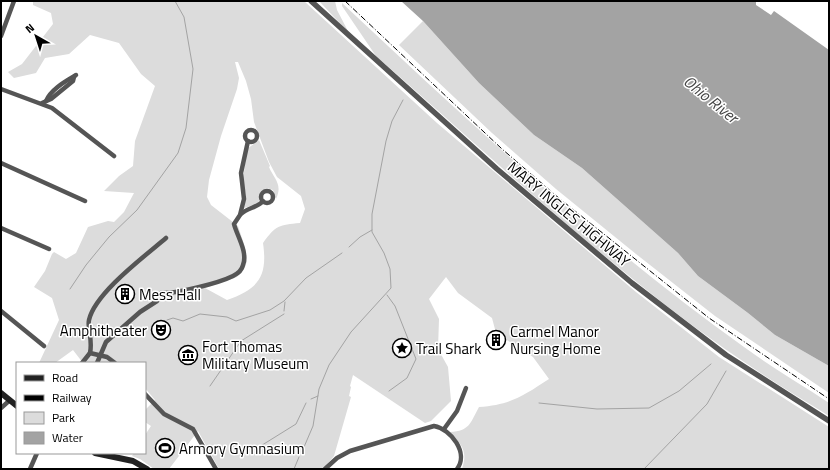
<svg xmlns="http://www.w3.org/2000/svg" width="830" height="470" viewBox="0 0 830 470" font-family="'Titillium Web',sans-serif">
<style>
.green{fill:#dcdcdc;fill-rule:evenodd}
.water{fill:#a3a3a3}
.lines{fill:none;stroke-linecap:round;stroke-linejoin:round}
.stream{stroke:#a3a3a3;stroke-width:1}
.minor{stroke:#555;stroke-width:4.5}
.tertiary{stroke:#555;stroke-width:5.5}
.secondary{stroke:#222;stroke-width:6}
.rail{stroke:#000;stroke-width:1;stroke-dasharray:6 2 1 2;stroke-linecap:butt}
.labels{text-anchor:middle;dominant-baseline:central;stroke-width:3;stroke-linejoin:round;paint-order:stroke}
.street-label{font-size:15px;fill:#000;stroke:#fff}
.poi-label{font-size:15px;fill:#000;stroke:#fff;text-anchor:start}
.water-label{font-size:16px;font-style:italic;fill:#444;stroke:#fff}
</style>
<rect width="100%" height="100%" fill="#fff"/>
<!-- green -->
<g class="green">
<path d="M33 1H304L437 123 636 292 719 357 829 427V469H462C468 451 462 445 450 432 470 431 470 423 479 407 510 405 523 396 549 379L533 357 496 333 492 318 458 293 446 277 429 299 439 319 438 349 448 367 451 401 431 421 425 423 353 375 350 386 351 387 349 396 351 397 334 456 323 469H219L198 431 169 469H154L140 459 132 456 134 453H145V435L151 426 145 422V410L155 400 145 388V363H83L73 350 55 363H39L59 320 52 298 34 287 45 271 52 254 54 252 66 259 76 253 88 227 108 221 114 222 124 212 134 193 104 191 119 176 133 166 135 141 155 86 141 74 119 43 90 35 69 54 45 58 36 73 14 78 8 72 22 64 53 24 51 13 33 5ZM235 62H238L246 81 251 99 254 122 269 162 277 177 301 196 305 209 300 223C279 225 276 225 263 243 268 277 258 289 227 300L205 288 237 277 245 267 247 261 245 247 238 226 211 205 207 197 209 180 221 136 237 89 239 78Z"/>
<polygon points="319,1 335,1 337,10 349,33"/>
<path d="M342 3C471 124 600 244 744 347 771 367 801 384 829 403V416C794 394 759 373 725 349 601 261 490 156 376 56L342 6Z"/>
<polygon points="423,21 479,83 534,135 582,168 678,253 698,276 748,313 775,335 829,366 829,393 715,316 636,254 556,189 492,133 399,45"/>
<path d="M259 140 270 166 269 167C274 179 283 184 276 199L273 190C260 184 261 196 258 204L244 208 246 196 243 180 247 149Z"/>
</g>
<!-- water -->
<polygon class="water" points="401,1 756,1 756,5 771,15 774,11 829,50 829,366 775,335 748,313 698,276 678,253 582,168 534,135 479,83 423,21"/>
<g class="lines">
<!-- stream -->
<g class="stream">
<polyline points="349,247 360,237 372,230"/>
<polyline points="70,289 86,265 109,237 137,210 178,153 186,128 193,69 184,17 175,1"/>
<polyline points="387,295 395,306 416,359 407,378 389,391"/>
<polyline points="284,311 285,302"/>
<polyline points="167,320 173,318 183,321 200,314 227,317 236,321 270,310 284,301 306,278 342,253"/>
<polyline points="210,386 241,341 284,314"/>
<polyline points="311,399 318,396"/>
<polyline points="539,403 597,409 649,408 679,391 711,364"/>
<polyline points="259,447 296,424 306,403"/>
<polyline points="304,447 313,426 319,389 329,365 351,332 391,288 390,269 384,253 372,232 372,214 386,141 392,121 403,100"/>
<polyline points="294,469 299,457"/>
<polyline points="644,469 707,404 726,371"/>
</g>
<!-- minor -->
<g class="minor">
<polyline points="1,36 14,1"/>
<polyline points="1,89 52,108 114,156"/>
<path d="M46 101C51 89 66 81 76 75"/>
<polyline points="42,103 51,99 73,81 74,77"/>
<circle cx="251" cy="136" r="6"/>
<polyline points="1,163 85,201"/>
<circle cx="267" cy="197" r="6"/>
<path d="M241 214C247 208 259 207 263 201"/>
<polyline points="1,228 49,249"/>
<polyline points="1,311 44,346"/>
<path d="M90 353C93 339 87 329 89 320 95 293 145 256 166 238"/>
<polyline points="82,363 90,353 107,357 115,363"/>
<path d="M97 363 106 342 140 312 157 301 161 293C176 294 219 283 233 276 237 274 242 270 243 265 248 252 237 236 234 224L240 215 244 199 241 173 248 141"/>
<polyline points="145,394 164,414 193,429 216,469"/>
<polyline points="1,408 10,400"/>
<polyline points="444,429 457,411 466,388"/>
<polyline points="30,469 37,453"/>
<path d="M325 469 337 458 350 451 434 426C451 429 469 453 457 469"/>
</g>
<!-- tertiary -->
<polyline class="tertiary" points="311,1 497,169 632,283 726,355 829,421"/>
<!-- secondary -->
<g class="secondary">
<polyline points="1,393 17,406"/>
<polyline points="95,453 133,461 147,469"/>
</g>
<!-- rail -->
<polyline class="rail" points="345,1 502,149 560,199 709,318 829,399"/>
</g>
<!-- icons -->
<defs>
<symbol id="building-ring" viewBox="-11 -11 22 22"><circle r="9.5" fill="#fff" stroke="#000" stroke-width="1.5"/><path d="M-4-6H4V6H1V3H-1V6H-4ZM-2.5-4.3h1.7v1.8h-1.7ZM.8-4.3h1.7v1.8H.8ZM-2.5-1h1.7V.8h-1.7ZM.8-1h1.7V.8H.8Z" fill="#000"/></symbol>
<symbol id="theatre-ring" viewBox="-11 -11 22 22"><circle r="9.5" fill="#fff" stroke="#000" stroke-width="1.5"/><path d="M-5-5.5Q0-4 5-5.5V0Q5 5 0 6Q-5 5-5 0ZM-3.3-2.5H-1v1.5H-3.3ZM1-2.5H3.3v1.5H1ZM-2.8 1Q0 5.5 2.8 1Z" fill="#000"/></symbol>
<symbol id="sight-ring" viewBox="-11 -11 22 22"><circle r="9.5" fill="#fff" stroke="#000" stroke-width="1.5"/><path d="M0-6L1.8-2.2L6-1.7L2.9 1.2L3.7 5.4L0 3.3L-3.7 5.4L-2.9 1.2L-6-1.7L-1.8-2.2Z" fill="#000"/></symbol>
<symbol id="museum-ring" viewBox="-11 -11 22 22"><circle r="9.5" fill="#fff" stroke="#000" stroke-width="1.5"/><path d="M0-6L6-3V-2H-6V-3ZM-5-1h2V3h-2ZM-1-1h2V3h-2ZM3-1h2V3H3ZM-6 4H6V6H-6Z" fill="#000"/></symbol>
<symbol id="stadium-ring" viewBox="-11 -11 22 22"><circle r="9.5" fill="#fff" stroke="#000" stroke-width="1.5"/><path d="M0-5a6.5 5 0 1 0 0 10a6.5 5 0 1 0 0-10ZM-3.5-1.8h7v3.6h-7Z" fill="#000"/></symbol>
</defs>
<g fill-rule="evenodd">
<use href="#building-ring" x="114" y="283" width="22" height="22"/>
<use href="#theatre-ring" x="150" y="319" width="22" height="22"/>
<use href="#building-ring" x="485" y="329" width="22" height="22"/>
<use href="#sight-ring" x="391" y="337" width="22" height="22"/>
<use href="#museum-ring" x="177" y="344" width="22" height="22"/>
<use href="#stadium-ring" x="154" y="437" width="22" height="22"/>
</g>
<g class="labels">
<!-- street labels -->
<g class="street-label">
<text transform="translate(569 214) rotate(40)">MARY INGLES HIGHWAY</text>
</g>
<!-- poi labels -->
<g class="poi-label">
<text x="139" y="294">Mess Hall</text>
<text x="147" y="330" text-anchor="end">Amphitheater</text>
<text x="510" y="331">Carmel Manor<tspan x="510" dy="17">Nursing Home</tspan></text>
<text x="202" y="346">Fort Thomas<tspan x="202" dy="17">Military Museum</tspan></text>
<text x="416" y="348">Trail Shark</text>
<text x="179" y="448">Armory Gymnasium</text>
</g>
<!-- water labels -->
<g class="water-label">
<text transform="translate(711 99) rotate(39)">Ohio River</text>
</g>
</g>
<!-- border -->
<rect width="830" height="470" fill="none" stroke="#000000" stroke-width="4"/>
<!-- legend -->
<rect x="16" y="362" width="130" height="92" fill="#ffffff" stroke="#999999"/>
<rect x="24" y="375" width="20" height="6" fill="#222222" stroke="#999999"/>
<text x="52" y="382" font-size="12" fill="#000000">Road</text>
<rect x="24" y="395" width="20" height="6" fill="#000000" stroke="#999999"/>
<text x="52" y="402" font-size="12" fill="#000000">Railway</text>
<rect x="24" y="412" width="20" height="12" fill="#dcdcdc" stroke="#999999"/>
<text x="52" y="422" font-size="12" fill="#000000">Park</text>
<rect x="24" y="432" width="20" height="12" fill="#a3a3a3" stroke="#999999"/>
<text x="52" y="442" font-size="12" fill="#000000">Water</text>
<!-- north arrow -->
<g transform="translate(36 36) rotate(321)" stroke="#ffffff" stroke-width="3" paint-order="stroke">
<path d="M0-3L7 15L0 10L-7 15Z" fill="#000000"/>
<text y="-6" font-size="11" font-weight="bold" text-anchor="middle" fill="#000000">N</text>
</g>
</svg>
